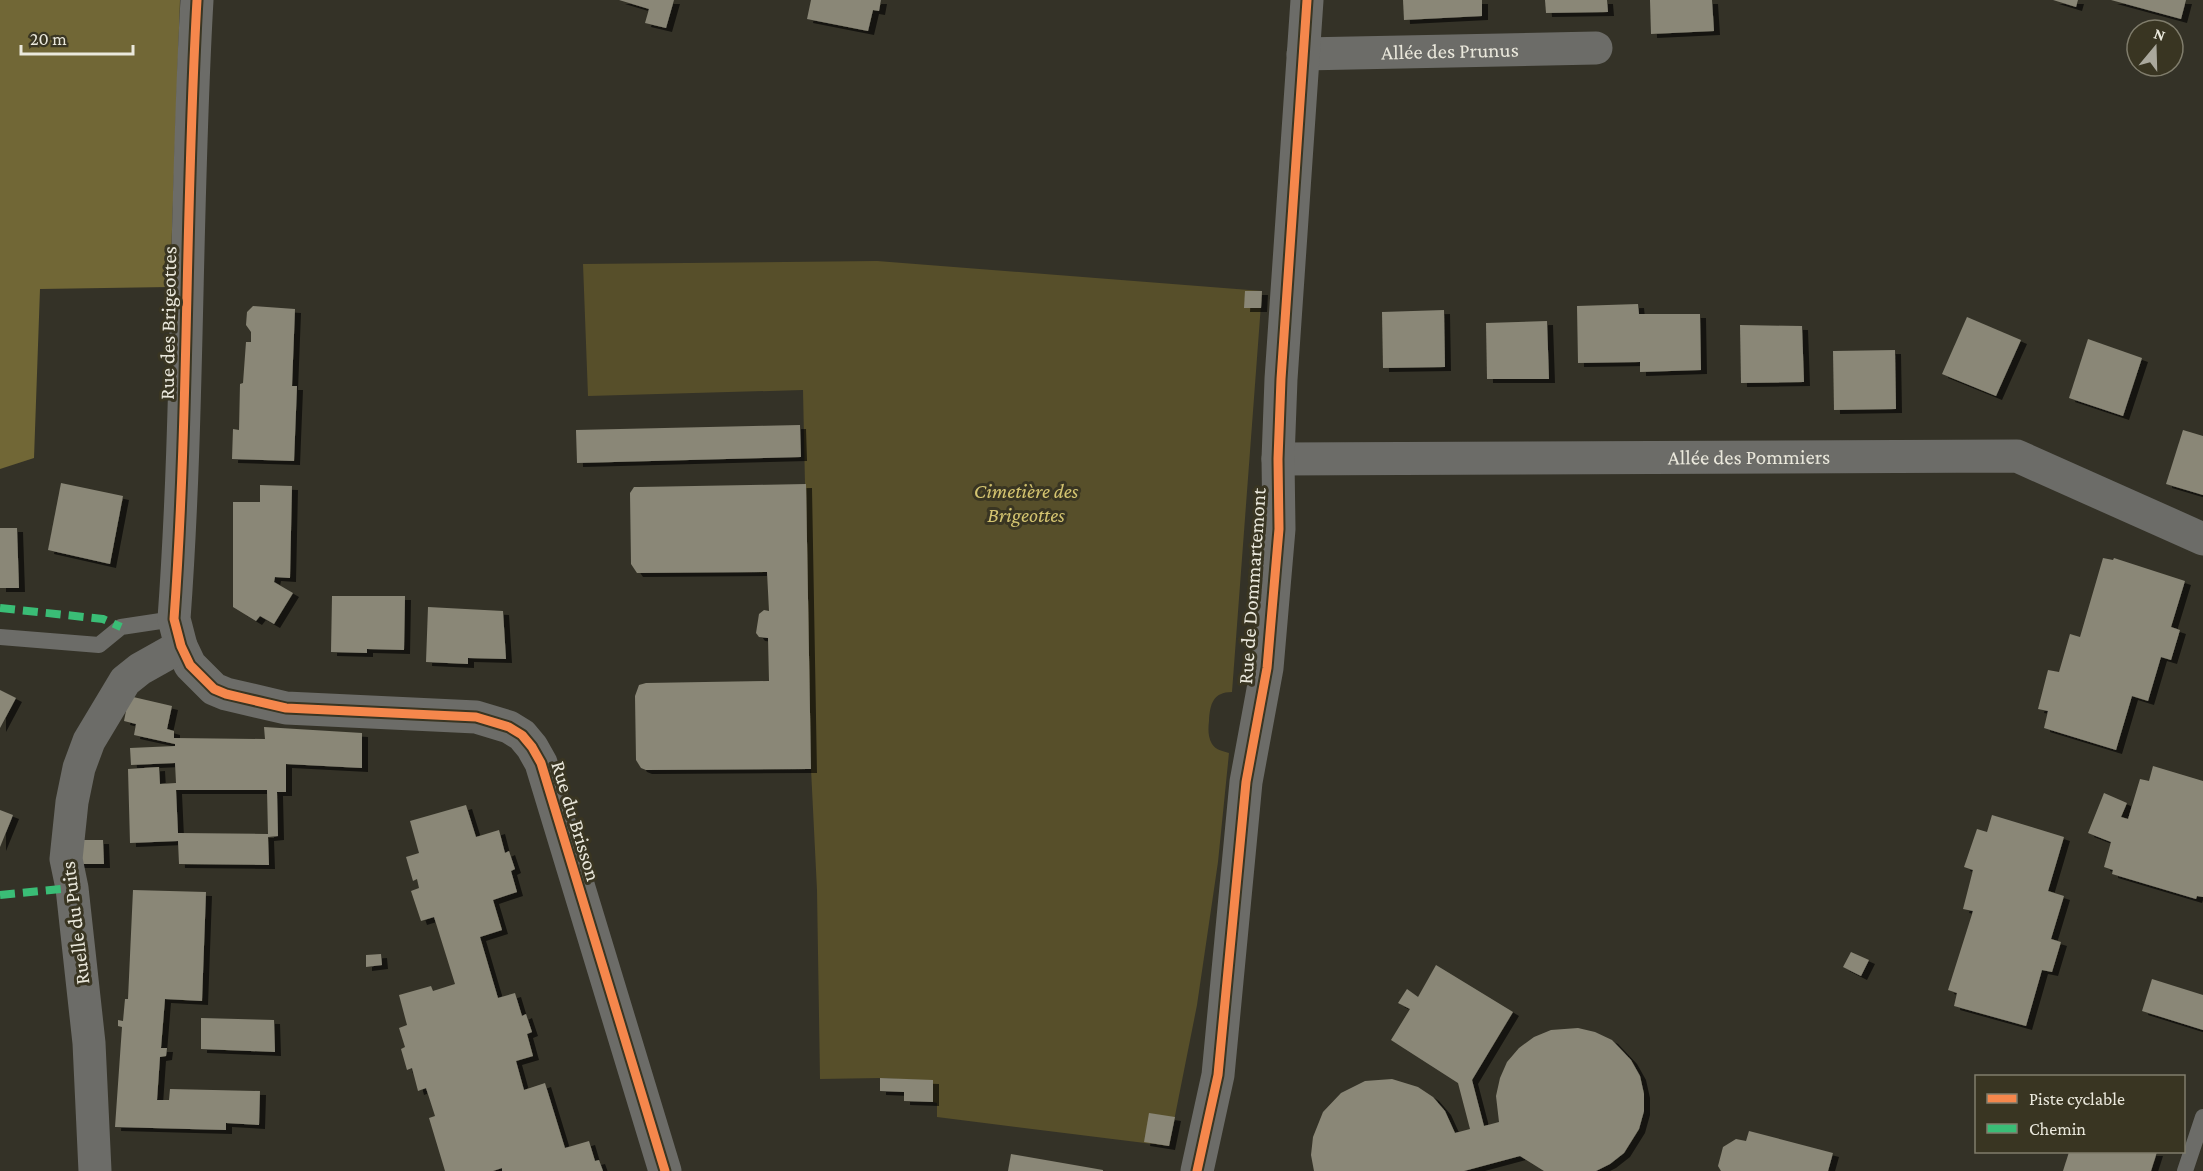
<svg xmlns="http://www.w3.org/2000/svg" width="2203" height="1171" viewBox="0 0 2203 1171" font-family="'Crimson Pro',serif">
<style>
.green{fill:#574f2a}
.forest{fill:#716736}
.building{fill:#8a8777;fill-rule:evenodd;filter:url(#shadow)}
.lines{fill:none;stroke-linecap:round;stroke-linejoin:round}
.service{stroke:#6c6c68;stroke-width:16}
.minor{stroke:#6c6c68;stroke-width:33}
.tertiary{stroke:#6c6c68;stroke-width:33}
.quiet{stroke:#3abd76;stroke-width:8;stroke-dasharray:15 8;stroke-linecap:butt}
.cycleway-casing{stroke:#393522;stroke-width:13}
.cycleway{stroke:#f5874c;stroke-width:9}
.labels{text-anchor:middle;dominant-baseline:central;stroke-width:6;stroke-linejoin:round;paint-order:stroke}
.street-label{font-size:21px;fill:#eae8dc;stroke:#393522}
.park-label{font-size:21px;font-style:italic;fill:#d4c470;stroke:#393522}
</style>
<defs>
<filter id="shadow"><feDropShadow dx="6" dy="4" stdDeviation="0" flood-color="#0009"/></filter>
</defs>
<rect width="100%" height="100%" fill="#343227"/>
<!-- green -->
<path class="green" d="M877 261 1262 291 1232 692C1213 692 1210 704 1209 721 1208 729 1208 737 1212 744 1216 750 1222 751 1229 753L1218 862 1197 1005 1169 1146 937 1117V1103L933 1102V1081L880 1078 820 1079 817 890 811 769 803 390 588 396 583 264Z"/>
<!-- forest -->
<polygon class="forest" points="0,0 180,0 170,287 40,289 34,458 0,469"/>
<!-- building -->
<g class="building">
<polygon points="619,0 674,0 666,28 645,23 649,9"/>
<polygon points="811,0 881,0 879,11 873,10 868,31 807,19"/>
<polygon points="1403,0 1482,0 1482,16 1404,20"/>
<polygon points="1545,0 1607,0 1608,12 1546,13"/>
<polygon points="1650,0 1712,0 1714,31 1651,34"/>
<polygon points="2053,0 2078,0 2076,7"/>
<polygon points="2111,0 2186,0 2181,19"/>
<polygon points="1245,291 1262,291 1261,308 1244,308"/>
<polygon points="1638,304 1639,314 1700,314 1701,370 1640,372 1640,362 1578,363 1577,306"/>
<polygon points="253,306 295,309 292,386 297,386 294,461 232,459 233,429 239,430 240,384 243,383 246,342 251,342 251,332 246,325 247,312"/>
<polygon points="1444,310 1445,367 1383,368 1382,312"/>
<polygon points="1967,317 2021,340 1996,396 1942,374"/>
<polygon points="1547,321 1549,379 1487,379 1486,323"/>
<polygon points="1740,325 1802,326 1804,382 1741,383"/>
<polygon points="2088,339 2142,358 2123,416 2069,398"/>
<polygon points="1895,350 1896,409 1834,410 1833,351"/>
<polygon points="800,425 801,457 577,463 576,430"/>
<polygon points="2183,430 2203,436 2203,495 2166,484"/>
<polygon points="61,483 123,496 110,564 48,550"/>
<polygon points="806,484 811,769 646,770 641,768 636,760 635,696 639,685 646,683 769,681 768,638 759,637 756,633 759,614 764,610 769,611 767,572 637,573 631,564 630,493 634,487 639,487"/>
<polygon points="260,485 292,486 290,578 275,577 274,582 293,593 274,624 260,616 256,621 233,607 233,502 260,502"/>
<polygon points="0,528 17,528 19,588 0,588"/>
<polygon points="2103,558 2113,560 2114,558 2185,581 2171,627 2180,630 2171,660 2161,657 2148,701 2132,696 2116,750 2044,728 2048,711 2038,709 2048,670 2059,672 2070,634 2080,637"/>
<polygon points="332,596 405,596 404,650 367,649 367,653 331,652"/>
<polygon points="428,607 503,611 506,659 468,658 468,664 426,662"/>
<polygon points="0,690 16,698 0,728"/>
<path d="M129 696 172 706 167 729 174 731V738L265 739 264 727 362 733V768L286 764V792H277L278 836 268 837 269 865 179 864 178 841 130 843 128 769 159 767 160 784 176 783 175 763 131 765 130 748 175 746V744L134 735 136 724 124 721ZM176 790H267L268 834 178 833Z"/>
<polygon points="2153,766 2203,781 2203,897 2197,896 2196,899 2112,874 2113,870 2104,867 2111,842 2088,833 2104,793 2127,803 2121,817 2128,819 2140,779 2149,781"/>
<polygon points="466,805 476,837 499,830 505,853 509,851 515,869 511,871 517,892 493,900 502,930 480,937 498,998 515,993 522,1016 526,1014 532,1032 527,1034 533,1056 516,1061 524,1090 545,1083 565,1148 589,1141 595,1161 599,1160 603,1171 502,1171 502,1168 493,1171 445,1171 429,1118 435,1116 426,1088 418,1091 412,1068 407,1070 401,1049 405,1047 399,1028 407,1025 399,995 431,986 433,991 455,984 434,917 421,921 411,891 419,888 417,879 413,881 406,857 419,853 410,821"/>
<polygon points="0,810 13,815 0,847"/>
<polygon points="1992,815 2064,837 2048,891 2064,896 2051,939 2061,942 2052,972 2042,970 2026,1026 1954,1006 1957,993 1948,990 1973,911 1963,909 1973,870 1964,867 1977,829 1987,832"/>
<polygon points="78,840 103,840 104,864 78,864"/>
<polygon points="133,890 206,892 202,1001 165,999 161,1048 167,1048 166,1056 160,1057 157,1100 169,1100 170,1089 260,1091 259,1125 226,1123 226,1130 115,1127 122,1027 118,1026 118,1020 123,1021 125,999 128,999"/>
<polygon points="1851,952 1869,960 1861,976 1843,967"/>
<polygon points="381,954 382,965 366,967 366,955"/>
<polygon points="1436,965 1513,1012 1472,1080 1484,1126 1499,1122 1496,1096 1500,1078 1507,1062 1519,1048 1534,1037 1551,1030 1578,1028 1595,1032 1612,1040 1631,1060 1640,1076 1644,1094 1644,1111 1639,1129 1624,1153 1610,1164 1596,1171 1544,1171 1520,1156 1464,1171 1314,1171 1311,1155 1313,1137 1323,1112 1341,1093 1365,1081 1392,1079 1418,1087 1433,1097 1445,1111 1455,1133 1470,1129 1458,1083 1391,1040 1410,1009 1398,1003 1407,989 1418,997"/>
<polygon points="2152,979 2203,995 2203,1030 2142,1011"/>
<polygon points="201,1018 274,1020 275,1052 201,1049"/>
<polygon points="880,1078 933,1080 933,1102 904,1101 904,1092 880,1091"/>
<polygon points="1149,1113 1175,1117 1169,1146 1144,1142"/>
<polygon points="1749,1131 1833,1153 1828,1171 1721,1171 1718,1166 1723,1147 1736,1139 1746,1141"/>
<polygon points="2069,1152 2157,1152 2151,1171 2063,1171"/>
<polygon points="1011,1154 1103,1170 1103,1171 1008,1171"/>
</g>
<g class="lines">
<!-- service -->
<g class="service">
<polyline points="0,637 99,645 121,627 174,619"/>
<polyline points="2185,1171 2203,1117"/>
</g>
<!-- minor -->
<g class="minor">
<path d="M197 0C185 206 189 413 174 619L181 646 190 665 214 689 226 694 286 708 476 717 509 727 522 735 532 747 541 763 665 1171"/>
<path id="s1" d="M1303 54 1596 48"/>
<path id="s2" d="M1278 459 2017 456 2203 539"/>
<polyline points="95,1171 89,1043 72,888 66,859 72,802 79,768 89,741 125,681 140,669 181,646"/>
</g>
<!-- tertiary -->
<polyline class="tertiary" points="1197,1171 1218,1075 1246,782 1267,668 1279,529 1278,459 1281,379 1307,0"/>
<!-- quiet -->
<g class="quiet">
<polyline points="0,608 103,619 121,627"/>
<polyline points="0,895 72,888"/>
</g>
<defs>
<g id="cycleway">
<path d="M197 0C185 206 189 413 174 619L181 646 190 665 214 689 226 694 286 708 476 717 509 727 522 735 532 747 541 763 665 1171"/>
<polyline points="1197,1171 1218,1075 1246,782 1267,668 1279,529 1278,459 1281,379 1307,0"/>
</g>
</defs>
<!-- cycleway casing -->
<use href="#cycleway" class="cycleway-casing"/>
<!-- cycleway -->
<use href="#cycleway" class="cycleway"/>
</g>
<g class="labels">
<!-- street labels -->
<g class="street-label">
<text stroke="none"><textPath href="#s1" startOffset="147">Allée des Prunus</textPath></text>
<text transform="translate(168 323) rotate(-89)">Rue des Brigeottes</text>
<text stroke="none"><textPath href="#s2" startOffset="471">Allée des Pommiers</textPath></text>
<text transform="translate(1252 586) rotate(-86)">Rue de Dommartemont</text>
<text transform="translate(576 821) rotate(73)">Rue du Brisson</text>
<text transform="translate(75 923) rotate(-97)">Ruelle du Puits</text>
</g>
<!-- park labels -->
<g class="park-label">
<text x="1026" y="491">Cimetière des<tspan x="1026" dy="24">Brigeottes</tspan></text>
</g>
</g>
<!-- legend -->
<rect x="1975" y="1075" width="210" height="78" fill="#393522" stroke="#807d6c" stroke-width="1.5"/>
<rect x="1987" y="1094" width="30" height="9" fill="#f5874c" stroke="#807d6c" stroke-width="1.5"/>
<text x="2029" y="1105" font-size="18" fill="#eae8dc">Piste cyclable</text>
<rect x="1987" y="1124" width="30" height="9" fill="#3abd76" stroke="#807d6c" stroke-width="1.5"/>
<text x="2029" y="1135" font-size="18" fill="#eae8dc">Chemin</text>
<!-- north arrow -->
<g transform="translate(2155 48) rotate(19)"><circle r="28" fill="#393522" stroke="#807d6c" stroke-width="1.5"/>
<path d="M0-4.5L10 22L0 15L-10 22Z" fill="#aaa89d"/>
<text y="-9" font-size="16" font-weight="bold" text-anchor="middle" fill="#eae8dc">N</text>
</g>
<!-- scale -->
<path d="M21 45v9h112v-9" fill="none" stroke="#eae8dc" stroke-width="3"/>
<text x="30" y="45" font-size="18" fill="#eae8dc" stroke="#393522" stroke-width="4.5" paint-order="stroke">20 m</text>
</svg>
